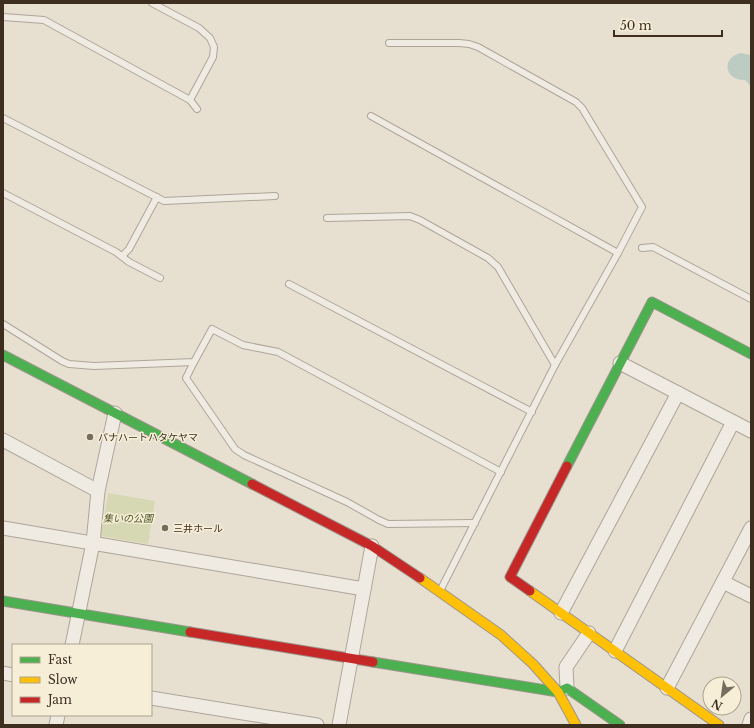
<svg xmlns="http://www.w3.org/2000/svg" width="754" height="728" viewBox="0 0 754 728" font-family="'Libre Baskerville','Noto Sans JP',serif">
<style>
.green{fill:#d6d7b3}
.water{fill:#bcccc2}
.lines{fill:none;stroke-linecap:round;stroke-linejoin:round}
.lane-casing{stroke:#ada599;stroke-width:8}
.street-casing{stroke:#ada599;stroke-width:15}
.fast-casing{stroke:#9c958a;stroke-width:11}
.slow-casing{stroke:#9c958a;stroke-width:11}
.jam-casing{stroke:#9c958a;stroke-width:11}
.lane{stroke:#efebe3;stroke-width:6}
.street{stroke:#efebe3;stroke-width:13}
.fast{stroke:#4caf50;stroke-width:9}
.slow{stroke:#ffc107;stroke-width:9}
.jam{stroke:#c62828;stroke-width:9}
.poi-dot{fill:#786c5e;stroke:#f7eed8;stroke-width:1.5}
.labels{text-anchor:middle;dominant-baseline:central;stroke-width:3;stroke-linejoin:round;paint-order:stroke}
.poi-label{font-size:10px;fill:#3d2e20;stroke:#f7eed8;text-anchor:start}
.park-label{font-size:10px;font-style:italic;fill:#4d5a26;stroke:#f7eed8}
</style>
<rect width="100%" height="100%" fill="#e7e0d1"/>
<!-- green -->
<polygon class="green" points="108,493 155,501 148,544 101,536"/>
<!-- water -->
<path class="water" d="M741 53 751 55V86L745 80C724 81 721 57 741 53Z"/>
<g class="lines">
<defs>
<g id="lane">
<polyline points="152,3 199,28 210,38 214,47 213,57 190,100 197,109"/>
<polyline points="3,17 44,20 190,100"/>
<polyline points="389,43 459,43 469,44 478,47 576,102 582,108 642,207 618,253 555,365 441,589"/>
<polyline points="371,116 618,253"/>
<polyline points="3,118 164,201 275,196"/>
<polyline points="3,193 116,252 129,262 160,278"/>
<polyline points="327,218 410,216 420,220 488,258 498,267 555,365"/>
<polyline points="642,248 653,247 751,299"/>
<polyline points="122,256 129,249 157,197"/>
<polyline points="289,284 532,412"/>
<polyline points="3,324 62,361 69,364 94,366 194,362 212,329 243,345 278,352 501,472"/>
<polyline points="194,362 186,378 235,449 244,455 347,502 379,520 388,524 475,523"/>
</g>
<g id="street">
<polyline points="620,363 751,431"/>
<polyline points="3,440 98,491"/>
<polyline points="3,528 364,589"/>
<polyline points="723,582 751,596"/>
<polyline points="561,613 678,393"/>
<polyline points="72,645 93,543 98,491 115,413"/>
<polyline points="615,651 733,422"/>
<polyline points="3,673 13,675"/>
<polyline points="567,688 566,667 589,633"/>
<polyline points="667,688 751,528"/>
<polyline points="151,698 317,725"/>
<polyline points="56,725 58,715"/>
<polyline points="339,725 372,546"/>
<polyline points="749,725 751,719"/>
</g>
<g id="fast">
<polyline points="3,355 252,484"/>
<polyline points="567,466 652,302 751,354"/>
<polyline points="3,601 190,632"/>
<polyline points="373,662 558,692 567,688 620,725"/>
</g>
<g id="slow">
<polyline points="420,578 501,635 533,664 558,692 576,725"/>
<polyline points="530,591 719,725"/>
</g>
<g id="jam">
<polyline points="252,484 372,546 420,578"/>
<polyline points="530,591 510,577 567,466"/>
<polyline points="190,632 373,662"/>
</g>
</defs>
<!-- lane casing -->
<use href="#lane" class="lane-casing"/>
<!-- street casing -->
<use href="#street" class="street-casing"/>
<!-- fast casing -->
<use href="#fast" class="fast-casing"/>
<!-- slow casing -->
<use href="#slow" class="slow-casing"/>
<!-- jam casing -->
<use href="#jam" class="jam-casing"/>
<!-- lane -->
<use href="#lane" class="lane"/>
<!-- street -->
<use href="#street" class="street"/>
<!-- fast -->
<use href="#fast" class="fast"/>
<!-- slow -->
<use href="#slow" class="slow"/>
<!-- jam -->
<use href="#jam" class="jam"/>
</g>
<!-- markers -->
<g class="poi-dot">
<circle cx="90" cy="437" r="4"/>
<circle cx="165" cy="528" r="4"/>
</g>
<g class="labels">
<!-- poi labels -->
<g class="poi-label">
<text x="98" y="437">パナハートハタケヤマ</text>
<text x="173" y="528">三井ホール</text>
</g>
<!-- park labels -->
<g class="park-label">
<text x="128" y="518">集いの公園</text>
</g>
</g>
<!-- border -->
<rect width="754" height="728" fill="none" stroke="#3d2e20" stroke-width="8"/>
<!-- legend -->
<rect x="12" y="644" width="140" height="72" fill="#f7eed8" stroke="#ada18e"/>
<rect x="20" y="657" width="20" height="6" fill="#4caf50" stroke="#ada18e"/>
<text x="48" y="664" font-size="12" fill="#3d2e20">Fast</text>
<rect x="20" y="677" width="20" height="6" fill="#ffc107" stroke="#ada18e"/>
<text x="48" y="684" font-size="12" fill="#3d2e20">Slow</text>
<rect x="20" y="697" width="20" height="6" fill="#c62828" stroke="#ada18e"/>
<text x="48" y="704" font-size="12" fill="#3d2e20">Jam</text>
<!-- north arrow -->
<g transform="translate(722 696) rotate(209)"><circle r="19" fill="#f7eed8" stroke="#ada18e"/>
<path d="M0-3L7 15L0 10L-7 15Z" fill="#786c5e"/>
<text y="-6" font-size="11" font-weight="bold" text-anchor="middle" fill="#3d2e20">N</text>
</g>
<!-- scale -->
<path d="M614 30v6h108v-6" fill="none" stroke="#3d2e20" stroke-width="2"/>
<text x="620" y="30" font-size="12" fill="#3d2e20" stroke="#f7eed8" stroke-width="3" paint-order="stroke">50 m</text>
</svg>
